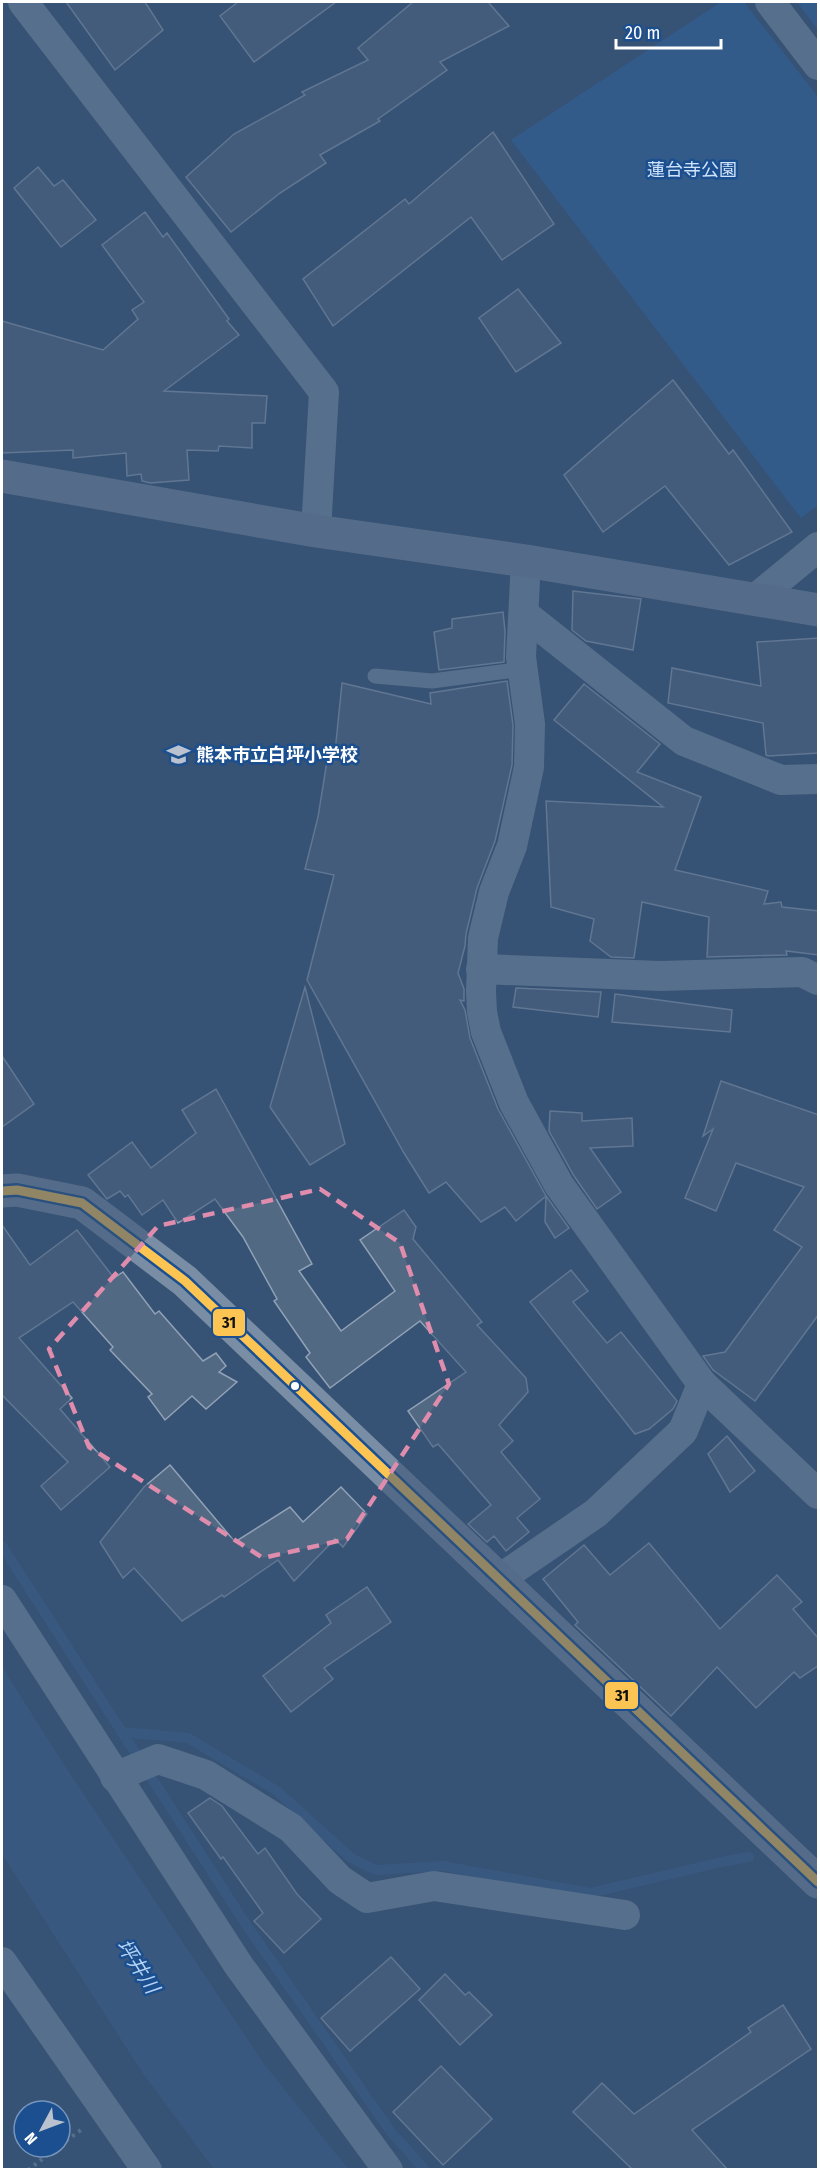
<svg xmlns="http://www.w3.org/2000/svg" width="820" height="2171" viewBox="0 0 820 2171" font-family="'Fira Sans Condensed','Noto Sans JP',sans-serif">
<style>
.green{fill:#2f66a5}
.water{fill:#3b618d}
.lines{fill:none;stroke-linecap:round;stroke-linejoin:round}
.stream{stroke:#3b618d;stroke-width:10}
.building{fill:#526984;stroke:#92a2b6;stroke-width:1.5}
.path{stroke:#7d92a8;stroke-width:4;stroke-dasharray:3 4.5;stroke-linecap:butt}
.lane{stroke:#7d92a8;stroke-width:15}
.street{stroke:#7d92a8;stroke-width:30}
.secondary{stroke:#798da4;stroke-width:33}
.bus-1-casing{stroke:#1b4f8f;stroke-width:14}
.bus-1{stroke:#fcc553;stroke-width:9}
.marked{fill:none;stroke:#e08cad;stroke-width:4.5;stroke-dasharray:12 8;stroke-linejoin:round}
.bus-dot{fill:#fff;stroke:#1b4f8f;stroke-width:2}
.labels{text-anchor:middle;dominant-baseline:central;stroke-width:5;stroke-linejoin:round;paint-order:stroke}
.park-label{font-size:18px;fill:#cfe3fa;stroke:#1b4f8f}
.poi-label{font-size:18px;font-weight:bold;fill:#fff;stroke:#1b4f8f;text-anchor:start}
.water-label{font-size:20px;font-style:italic;fill:#b5d3f5;stroke:#1b4f8f}
.line-badge{stroke:#1b4f8f;stroke-width:2}
.pale-badge-label{font-size:16px;text-anchor:middle;font-weight:bold;fill:#111}
</style>
<rect width="100%" height="100%" fill="#365274"/>
<!-- green -->
<g class="green">
<polygon points="721,2 744,2 818,97 818,505 801,518 511,140"/>
<polygon points="797,2 818,2 818,30"/>
</g>
<!-- water -->
<polygon class="water" points="2,1667 68,1771 264,2064 348,2169 214,2169 142,2072 2,1854"/>
<g class="lines">
<!-- stream -->
<g class="stream">
<polyline points="2,1546 247,1926 391,2132 425,2170"/>
<polyline points="121,1732 188,1738 277,1791 351,1858 376,1870 443,1866 590,1893 726,1861 749,1857"/>
</g>
</g>
<!-- building -->
<g class="building">
<polygon points="66,2 145,2 163,30 115,70"/>
<polygon points="238,2 336,2 254,62 220,16"/>
<polygon points="413,2 488,2 509,26 440,62 447,70 378,119 380,121 320,155 326,163 280,193 231,232 186,177 234,134 305,95 302,92 368,60 358,48"/>
<polygon points="493,132 554,224 502,260 471,217 333,326 303,279 405,199 409,204"/>
<polygon points="38,167 54,186 63,180 96,220 61,247 14,188"/>
<polygon points="145,212 163,237 167,233 229,319 227,321 239,335 164,391 267,396 265,423 252,423 252,448 219,446 218,451 187,450 189,480 150,483 142,481 141,474 127,476 126,453 73,458 73,450 2,453 2,321 103,350 138,319 132,310 144,302 102,245"/>
<polygon points="518,289 561,343 516,372 479,318"/>
<polygon points="673,380 729,454 733,450 792,532 729,565 665,486 603,532 564,475"/>
<polygon points="573,591 641,599 633,650 586,641 572,630"/>
<polygon points="503,612 505,631 504,662 439,670 434,632 452,628 452,619"/>
<polygon points="819,638 819,753 768,756 766,755 763,723 668,703 672,668 761,686 757,642"/>
<polygon points="507,681 513,725 512,765 495,841 477,888 466,934 465,946 458,973 464,989 464,1001 460,1000 465,1010 470,1038 498,1109 546,1196 516,1221 505,1207 481,1222 446,1182 429,1193 404,1153 307,980 334,875 305,869 318,817 327,761 334,762 342,683 431,704 430,693"/>
<polygon points="584,684 660,744 637,772 701,797 675,870 768,891 764,904 781,902 782,907 819,911 819,955 786,951 787,955 707,957 709,917 642,902 634,958 611,957 590,941 594,919 551,907 546,801 663,807 554,720"/>
<polygon points="305,987 345,1144 310,1165 270,1107"/>
<polygon points="516,988 601,992 598,1017 513,1007"/>
<polygon points="615,994 732,1010 730,1032 612,1022"/>
<polygon points="2,1056 34,1104 2,1127"/>
<polygon points="721,1081 819,1115 819,1314 755,1401 713,1370 703,1356 725,1352 802,1247 774,1230 804,1187 736,1163 716,1211 685,1198 713,1129 703,1136"/>
<polygon points="216,1089 312,1264 299,1271 341,1331 395,1291 360,1240 404,1210 416,1227 413,1239 482,1322 477,1325 526,1378 528,1392 499,1425 513,1441 501,1452 540,1499 517,1518 529,1532 506,1551 494,1536 487,1542 468,1524 491,1505 438,1444 433,1447 408,1411 466,1372 420,1321 330,1388 306,1357 310,1353 274,1301 277,1299 243,1237 215,1199 178,1223 163,1200 142,1215 128,1195 125,1197 120,1191 107,1199 88,1175 132,1142 151,1168 196,1133 182,1110"/>
<polygon points="550,1111 582,1113 582,1121 632,1118 633,1146 590,1148 621,1192 597,1209 574,1176 549,1131"/>
<polygon points="546,1196 569,1228 555,1238 545,1222"/>
<polygon points="2,1225 30,1265 77,1230 114,1278 123,1272 155,1314 159,1311 203,1361 216,1353 226,1366 219,1372 237,1382 206,1409 192,1396 165,1420 148,1397 152,1394 110,1350 113,1347 73,1302 19,1338 72,1398 60,1409 110,1467 61,1510 41,1486 68,1462 2,1395"/>
<polygon points="571,1270 588,1291 573,1302 607,1343 621,1332 677,1401 673,1409 649,1429 635,1434 530,1302"/>
<polygon points="727,1436 755,1471 730,1492 708,1454"/>
<polygon points="170,1465 235,1542 290,1507 303,1522 341,1487 367,1514 343,1547 335,1539 294,1581 278,1560 224,1597 222,1595 182,1621 134,1568 123,1578 100,1542 144,1487"/>
<polygon points="649,1543 720,1629 777,1575 802,1602 793,1609 819,1639 819,1665 800,1678 794,1672 756,1708 717,1667 671,1716 575,1625 578,1622 543,1579 584,1545 610,1575"/>
<polygon points="367,1587 391,1622 324,1668 333,1679 291,1712 263,1676 331,1623 326,1615"/>
<polygon points="210,1798 222,1806 258,1854 265,1848 297,1894 321,1919 284,1953 254,1921 263,1913 223,1857 221,1859 188,1813"/>
<polygon points="391,1957 420,1989 350,2051 321,2018"/>
<polygon points="445,1974 465,1995 469,1992 492,2015 460,2045 419,2000"/>
<polygon points="783,2005 811,2049 692,2130 727,2169 632,2169 573,2112 602,2083 634,2114 751,2032 748,2028"/>
<polygon points="441,2066 492,2119 443,2165 393,2112"/>
</g>
<g class="lines">
<!-- path -->
<g class="path">
<polyline points="60,2145 81,2130"/>
<polyline points="28,2170 58,2147"/>
</g>
<!-- lane -->
<polyline class="lane" points="375,676 432,681 523,669"/>
<!-- street -->
<g class="street">
<polyline points="23,2 324,392 316,531"/>
<polyline points="770,2 818,65"/>
<polyline points="755,599 818,547"/>
<polyline points="524,614 684,741 781,780 818,779"/>
<polyline points="481,969 660,976 802,972 818,980"/>
<polyline points="702,1384 818,1494"/>
<polyline points="498,1580 596,1513 683,1431 702,1384 559,1185 514,1103 486,1032 482,1012 481,992 483,938 494,892 512,846 529,767 530,724 521,657 526,561"/>
<polyline points="2,1600 239,1966 388,2170"/>
<polyline points="115,1777 158,1759 206,1775 291,1828 340,1880 367,1898 434,1886 625,1915"/>
<polyline points="2,1962 147,2170"/>
</g>
<!-- secondary -->
<g class="secondary">
<polyline points="2,476 316,531 526,561 818,610"/>
<polyline points="2,1191 17,1190 82,1203 185,1281 818,1882"/>
</g>
<defs>
<polyline id="bus-1" points="2,1191 17,1190 82,1203 185,1281 818,1882"/>
</defs>
<!-- bus-1 casing -->
<use href="#bus-1" class="bus-1-casing"/>
<!-- bus-1 -->
<use href="#bus-1" class="bus-1"/>
</g>
<!-- marked area -->
<path d="M0 0H820V2171H0ZM320 1189 400 1243 449 1384 347 1539 263 1558 89 1447 49 1349 158 1226Z" fill="#365274" fill-opacity=".55" fill-rule="evenodd"/>
<path class="marked" d="M320 1189 400 1243 449 1384 347 1539 263 1558 89 1447 49 1349 158 1226Z"/>
<!-- icons -->
<defs>
<symbol id="school-bare" viewBox="-9 -9 18 18"><path d="M0-5L7-2L0 1L-7-2ZM-4 1L0 2.5L4 1V4Q0 6-4 4Z" fill="#b9c2ce" stroke="#1b4f8f" stroke-width="2.5" paint-order="stroke"/></symbol>
</defs>
<g fill-rule="evenodd">
<use href="#school-bare" x="162" y="738" width="33" height="33"/>
</g>
<!-- markers -->
<circle class="bus-dot" cx="295" cy="1386" r="5"/>
<g class="labels">
<!-- park labels -->
<g class="park-label">
<text x="692" y="170">蓮台寺公園</text>
</g>
<!-- poi labels -->
<g class="poi-label">
<text x="196" y="755">熊本市立白坪小学校</text>
</g>
<!-- water labels -->
<g class="water-label">
<text transform="translate(138 1966) rotate(57)">坪井川</text>
</g>
</g>
<g class="line-badge">
<rect x="212" y="1308" width="34" height="29" rx="6" fill="#fcc553"/>
<rect x="604" y="1681" width="35" height="29" rx="6" fill="#fcc553"/>
</g>
<g class="pale-badge-label">
<text x="229" y="1328">31</text>
<text x="622" y="1701">31</text>
</g>
<!-- border -->
<rect width="820" height="2171" fill="none" stroke="#ffffff" stroke-width="6"/>
<!-- north arrow -->
<g transform="translate(42 2129) rotate(229)"><circle r="28" fill="#1b4f8f" stroke="#7695bc" stroke-width="1.5"/>
<path d="M0-4.5L10 22L0 15L-10 22Z" fill="#b9c2ce"/>
<text y="-9" font-size="16" font-weight="bold" text-anchor="middle" fill="#ffffff">N</text>
</g>
<!-- scale -->
<path d="M616 39v9h105v-9" fill="none" stroke="#ffffff" stroke-width="3"/>
<text x="625" y="39" font-size="18" fill="#ffffff" stroke="#1b4f8f" stroke-width="4.5" paint-order="stroke">20 m</text>
</svg>
